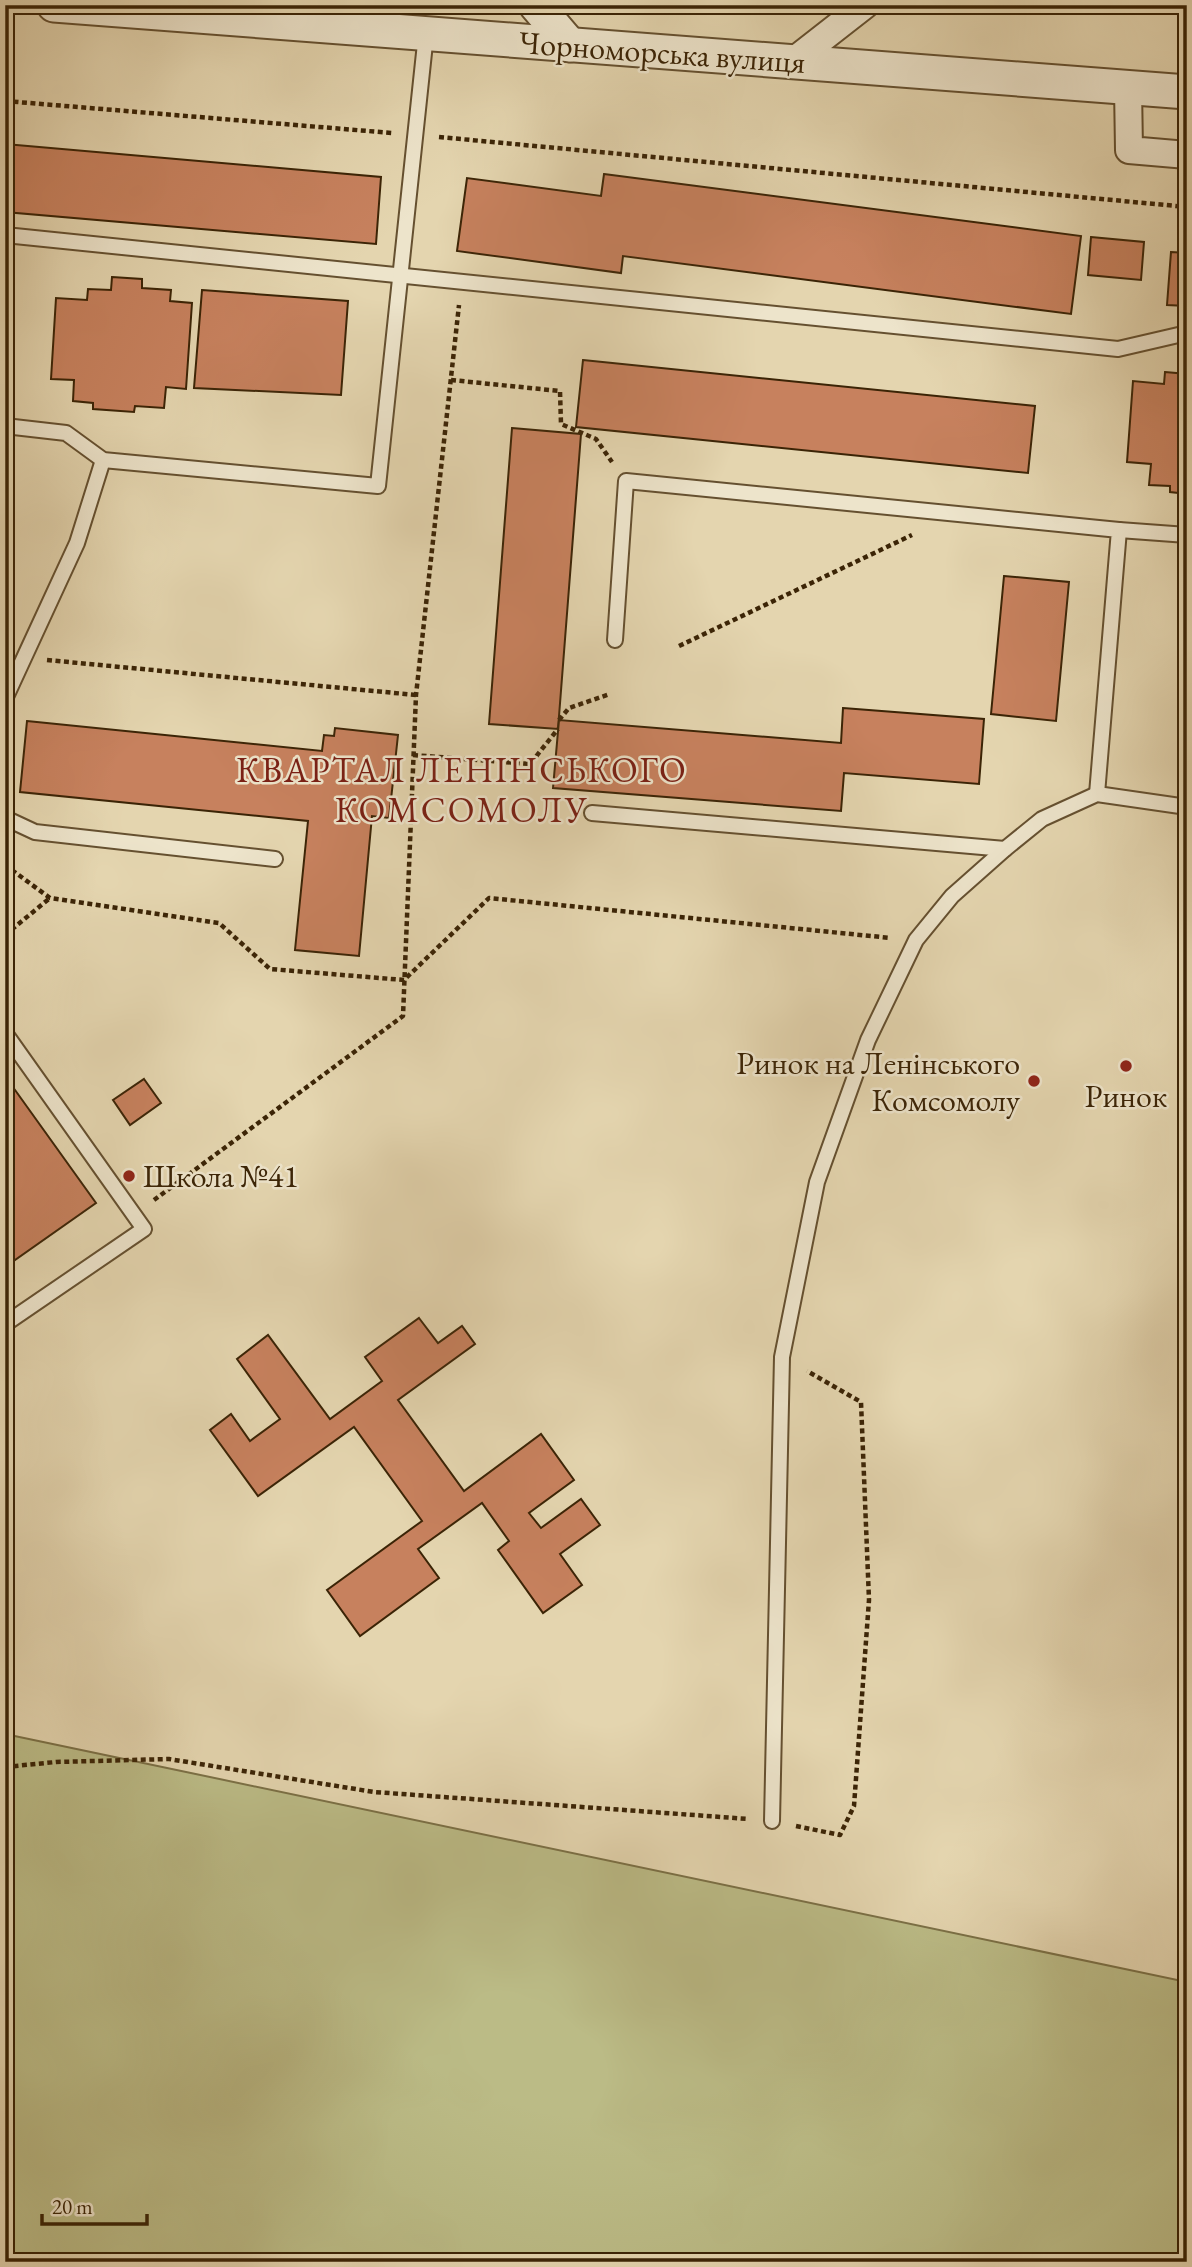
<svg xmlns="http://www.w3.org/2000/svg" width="1192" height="2267" viewBox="0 0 1192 2267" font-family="'EB Garamond',serif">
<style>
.green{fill:#bbbb86;stroke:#7b7046;stroke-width:2}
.building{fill:#c7815e;stroke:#3b2406;stroke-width:2}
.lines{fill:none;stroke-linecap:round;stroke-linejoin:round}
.service-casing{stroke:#655030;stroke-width:18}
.minor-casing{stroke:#655030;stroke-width:30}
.tertiary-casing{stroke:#655030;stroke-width:37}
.path{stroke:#3b2406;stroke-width:4.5;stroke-dasharray:5 3.5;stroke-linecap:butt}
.service{stroke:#ede4cb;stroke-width:14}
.minor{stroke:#ede4cb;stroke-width:26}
.tertiary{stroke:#ede4cb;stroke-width:33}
.poi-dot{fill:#8f2418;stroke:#ede4cb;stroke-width:2.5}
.labels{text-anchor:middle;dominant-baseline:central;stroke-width:5;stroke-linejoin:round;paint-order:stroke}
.street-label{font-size:32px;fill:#3b2406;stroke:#ede4cb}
.poi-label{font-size:32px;fill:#3b2406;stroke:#ede4cb;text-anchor:end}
.quarter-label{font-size:35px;letter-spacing:2px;fill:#7a1f14;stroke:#ede4cb}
</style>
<rect width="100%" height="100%" fill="#e4d5af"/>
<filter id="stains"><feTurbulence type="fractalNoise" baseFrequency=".00286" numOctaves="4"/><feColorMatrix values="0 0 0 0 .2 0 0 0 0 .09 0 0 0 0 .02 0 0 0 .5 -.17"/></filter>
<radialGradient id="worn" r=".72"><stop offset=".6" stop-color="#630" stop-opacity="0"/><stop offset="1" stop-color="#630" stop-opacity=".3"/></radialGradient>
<!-- green -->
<polygon class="green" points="5,1734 1187,1982 1187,2262 5,2262"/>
<!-- building -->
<g class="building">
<polygon points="5,144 381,177 376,244 5,212"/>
<polygon points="604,174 1081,236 1071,314 623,256 621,273 457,251 467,178 601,196"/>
<polygon points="1091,237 1144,242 1141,280 1088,275"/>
<polygon points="1171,252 1187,253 1187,306 1167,305"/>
<polygon points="112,277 142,279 142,288 171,290 170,301 192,303 186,389 166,387 164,408 135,406 134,412 93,409 93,403 73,401 74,380 51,379 56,298 87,300 88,289 111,290"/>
<polygon points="202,290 348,301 341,395 194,388"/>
<polygon points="583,360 1035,406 1028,473 576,427"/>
<polygon points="1165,372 1187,374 1187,494 1170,492 1170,486 1149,485 1151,464 1127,462 1133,381 1164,384"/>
<polygon points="512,428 581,434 558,729 489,724"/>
<polygon points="1004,576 1069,582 1056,721 991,714"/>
<polygon points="843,708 984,719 979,784 844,773 841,811 553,788 559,720 841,743"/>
<polygon points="27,721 322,751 324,735 334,736 335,728 398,735 389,818 372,816 359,956 295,950 308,821 20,792"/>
<polygon points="5,1076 96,1203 5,1267"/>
<polygon points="144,1079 161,1103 130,1125 113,1100"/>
<polygon points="419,1318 438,1343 462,1326 475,1344 398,1400 464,1491 541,1434 574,1480 529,1513 541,1528 581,1499 600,1525 560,1554 582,1585 543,1613 498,1550 509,1541 482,1503 418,1549 439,1578 360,1636 327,1590 422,1521 354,1427 258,1496 210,1430 231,1414 250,1441 280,1419 237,1359 268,1335 330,1419 382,1381 365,1357"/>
</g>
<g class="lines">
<defs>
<g id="service">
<polyline points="5,235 1118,349 1187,333"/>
<polyline points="5,426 66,433 103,460 378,486 426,34"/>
<polyline points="1119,530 1187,535"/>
<polyline points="615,640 626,481 1119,530 1097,794"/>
<polyline points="5,699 77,543 103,460"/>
<polyline points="592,813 1005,849"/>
<polyline points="5,818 35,832 275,859"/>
<polyline points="5,1033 144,1229 5,1324"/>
<polyline points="772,1821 782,1357 817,1182 868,1040 916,940 952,896 1005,849 1042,819 1097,794 1187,807"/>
</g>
<g id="minor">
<polyline points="792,62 865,5"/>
<polyline points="1128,87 1129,150 1187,155"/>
</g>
<g id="tertiary">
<polyline points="54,5 1187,92"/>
<polyline points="536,5 570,45"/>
</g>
</defs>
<!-- service casing -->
<use href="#service" class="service-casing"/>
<!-- minor casing -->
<use href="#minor" class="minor-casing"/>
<!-- tertiary casing -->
<use href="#tertiary" class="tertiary-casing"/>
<!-- path -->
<g class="path">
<polyline points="5,101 392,133"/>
<polyline points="439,137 1187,207"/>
<polyline points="451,380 560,391 561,424 596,439 612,462"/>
<polyline points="679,646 912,535"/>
<polyline points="47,660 416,695"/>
<polyline points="559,720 569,708 610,694"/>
<polyline points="413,755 530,764 558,729"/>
<polyline points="5,865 50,898 219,923 270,969 404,980 489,898 891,938"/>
<polyline points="5,935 50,898"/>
<polyline points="154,1200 403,1016 416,695 459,305"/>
<polyline points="5,1767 56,1762 169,1759 374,1792 749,1819"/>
<polyline points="796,1826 840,1835 854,1806 869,1600 861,1402 807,1371"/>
</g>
<!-- service -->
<use href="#service" class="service"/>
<!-- minor -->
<use href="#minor" class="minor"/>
<!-- tertiary -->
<use href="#tertiary" class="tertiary"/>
</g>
<!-- markers -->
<g class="poi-dot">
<circle cx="1126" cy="1066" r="7"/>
<circle cx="1034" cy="1081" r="7"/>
<circle cx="129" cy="1176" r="7"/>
</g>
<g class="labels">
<!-- street labels -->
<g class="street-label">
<text transform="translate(662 52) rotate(4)">Чорноморська вулиця</text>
</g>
<!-- poi labels -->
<g class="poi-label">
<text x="1020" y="1063">Ринок на Ленінського<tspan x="1020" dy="37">Комсомолу</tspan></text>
<text x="1126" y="1096" text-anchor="middle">Ринок</text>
<text x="143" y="1176" text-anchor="start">Школа №41</text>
</g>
<!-- quarter labels -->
<g class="quarter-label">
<text x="462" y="769">КВАРТАЛ ЛЕНІНСЬКОГО<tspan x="462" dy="40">КОМСОМОЛУ</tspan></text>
</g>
</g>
<!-- margin -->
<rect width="1192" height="2267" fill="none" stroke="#e4d5af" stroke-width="28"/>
<rect x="7" y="7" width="1178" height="2253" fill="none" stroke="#3b2406" stroke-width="3.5"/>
<rect x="14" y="14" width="1164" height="2239" fill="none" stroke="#3b2406" stroke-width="2"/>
<!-- scale -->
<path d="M42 2214v10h105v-10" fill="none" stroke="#3b2406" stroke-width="3.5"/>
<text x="52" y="2214" font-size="21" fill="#3b2406" stroke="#ede4cb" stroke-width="5" paint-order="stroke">20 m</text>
<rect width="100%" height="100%" filter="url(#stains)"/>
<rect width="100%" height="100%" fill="url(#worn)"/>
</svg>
